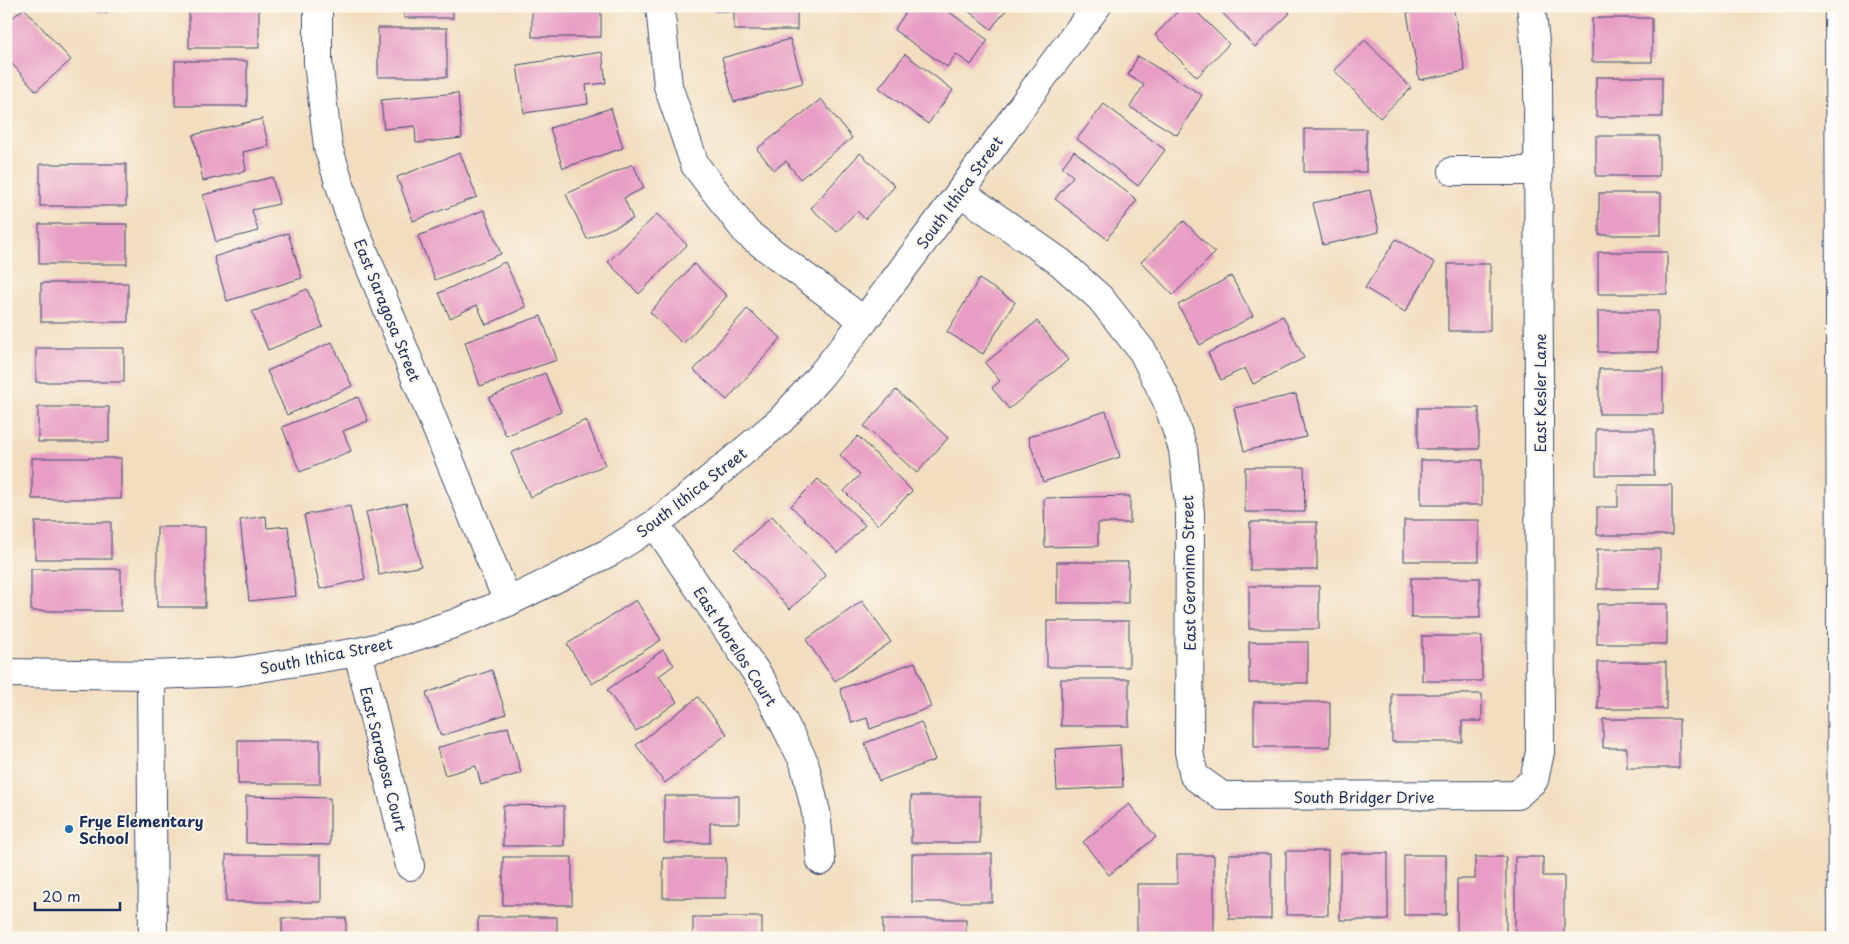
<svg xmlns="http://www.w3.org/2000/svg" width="1849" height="944" viewBox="0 0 1849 944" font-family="'Playpen Sans',sans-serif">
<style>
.building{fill:#e89ec4}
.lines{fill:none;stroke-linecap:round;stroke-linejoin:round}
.minor-casing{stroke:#3b496d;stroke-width:30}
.tertiary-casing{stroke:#3b496d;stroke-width:30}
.secondary-casing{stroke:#3b496d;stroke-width:30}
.minor{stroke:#fff;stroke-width:28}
.tertiary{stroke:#fff;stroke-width:28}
.secondary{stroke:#fff;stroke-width:28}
.poi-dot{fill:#1f6fb2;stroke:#fbf7ec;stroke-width:2}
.labels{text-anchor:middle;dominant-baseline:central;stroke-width:4;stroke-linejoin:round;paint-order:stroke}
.street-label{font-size:15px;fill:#1b2f5e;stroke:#fbf7ec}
.poi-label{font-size:15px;font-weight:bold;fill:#1b2f5e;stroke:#fbf7ec;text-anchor:start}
</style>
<rect width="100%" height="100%" fill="#fbf7ec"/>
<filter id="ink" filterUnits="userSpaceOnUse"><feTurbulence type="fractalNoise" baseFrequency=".02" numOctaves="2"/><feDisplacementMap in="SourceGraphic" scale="10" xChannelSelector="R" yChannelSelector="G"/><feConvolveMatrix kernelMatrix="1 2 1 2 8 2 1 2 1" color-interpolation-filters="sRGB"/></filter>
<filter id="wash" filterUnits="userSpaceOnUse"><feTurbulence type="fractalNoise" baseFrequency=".0096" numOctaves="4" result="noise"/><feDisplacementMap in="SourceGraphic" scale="20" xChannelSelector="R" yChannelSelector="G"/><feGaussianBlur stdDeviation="1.12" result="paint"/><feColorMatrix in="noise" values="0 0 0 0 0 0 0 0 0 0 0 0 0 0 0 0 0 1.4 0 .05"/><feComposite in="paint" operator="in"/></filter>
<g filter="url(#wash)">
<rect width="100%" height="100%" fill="#f2debf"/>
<g id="blocks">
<!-- building -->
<g class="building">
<polygon points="68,6 108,6 107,13"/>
<rect x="189" y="6" width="70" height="42"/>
<rect x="404" y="6" width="49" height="12"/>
<rect x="532" y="6" width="69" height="31"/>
<polygon points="714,6 797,6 797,30 734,30 734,11 714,11"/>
<polygon points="910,6 941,6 988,40 971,65 956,54 947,67 894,30"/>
<polygon points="962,6 1009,6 991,29"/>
<polygon points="1183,6 1191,6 1229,44 1197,77 1155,35"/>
<polygon points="1216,6 1283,6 1290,13 1255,47"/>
<polygon points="1442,6 1453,6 1465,71 1419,80 1407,13"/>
<polygon points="24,8 71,60 36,91 6,57 6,23"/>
<rect x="1592" y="18" width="60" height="44"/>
<rect x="378" y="28" width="69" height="49"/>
<polygon points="790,39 803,83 734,102 722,58"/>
<polygon points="1365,40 1411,88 1380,118 1334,70"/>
<polygon points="602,52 606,83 586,85 588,104 524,113 517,65"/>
<polygon points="905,54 953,90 928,124 879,88"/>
<polygon points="1138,56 1202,95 1177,135 1130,107 1144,85 1128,75"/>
<rect x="175" y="61" width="72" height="45"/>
<rect x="1596" y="77" width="66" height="40"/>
<polygon points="458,93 462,138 416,143 415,126 384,129 381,100"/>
<polygon points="821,99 852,138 800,179 786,161 774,170 757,149"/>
<polygon points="1104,104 1165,150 1138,186 1077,139"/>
<polygon points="611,108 623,148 563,168 550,128"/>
<polygon points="262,119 269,146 243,152 246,171 203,181 193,135"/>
<rect x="1304" y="129" width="62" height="43"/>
<rect x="1596" y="136" width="63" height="40"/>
<polygon points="1074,151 1137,200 1107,239 1055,199 1073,176 1062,167"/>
<polygon points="460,153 477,197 413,221 397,177"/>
<polygon points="860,153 895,186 865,219 857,211 837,232 811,208"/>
<rect x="40" y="164" width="86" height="42"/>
<polygon points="633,164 644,188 624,198 633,219 587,239 566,194"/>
<polygon points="272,177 279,204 252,210 258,231 216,242 203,195"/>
<polygon points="1370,190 1379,232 1323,245 1313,203"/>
<rect x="1599" y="193" width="62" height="42"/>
<polygon points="484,210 501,254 435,280 418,236"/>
<polygon points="657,214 687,245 639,294 608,262"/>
<polygon points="1184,221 1215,253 1173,295 1141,262"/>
<rect x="39" y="224" width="88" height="40"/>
<polygon points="288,233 302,278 227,301 214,257"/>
<polygon points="1396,239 1435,263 1405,312 1365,288"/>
<rect x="1598" y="252" width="69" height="42"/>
<polygon points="505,262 526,307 486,325 477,305 450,318 439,293"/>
<polygon points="694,264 727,296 683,344 650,312"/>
<rect x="1448" y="264" width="42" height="67"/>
<polygon points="1231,276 1253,316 1200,345 1178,305"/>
<polygon points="979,279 1015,302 983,354 947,332"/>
<rect x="41" y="283" width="87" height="39"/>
<polygon points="307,289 323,327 268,350 252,312"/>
<polygon points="747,309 781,338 727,400 694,370"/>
<rect x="1598" y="311" width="60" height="41"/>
<polygon points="541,316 557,360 480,386 465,342"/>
<polygon points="1283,316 1304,358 1253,384 1245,368 1221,380 1208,353"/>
<polygon points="1037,321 1068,360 1009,409 992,388 1000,381 985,363"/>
<polygon points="332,342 352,386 287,415 267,371"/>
<rect x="36" y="348" width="88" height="34"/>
<rect x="1599" y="369" width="64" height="45"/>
<polygon points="545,373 561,412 506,436 489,398"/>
<polygon points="896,390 948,438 917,473 864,426"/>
<polygon points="1296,394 1306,437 1244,451 1234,408"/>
<polygon points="358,397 368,421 343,431 351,451 300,472 282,427"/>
<rect x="38" y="407" width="71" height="35"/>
<rect x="1418" y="408" width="61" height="41"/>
<polygon points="1106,411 1120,457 1043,482 1028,437"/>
<polygon points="586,420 605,465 530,497 511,453"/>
<rect x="1596" y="429" width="58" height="46"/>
<polygon points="858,436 912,491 878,525 844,491 860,475 840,455"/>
<rect x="32" y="458" width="89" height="41"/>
<rect x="1421" y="460" width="61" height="45"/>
<polygon points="1245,467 1304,467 1305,512 1245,512"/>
<polygon points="818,479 865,525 838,553 791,506"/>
<polygon points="1618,485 1672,485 1672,535 1597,535 1597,507 1618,507"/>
<polygon points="1130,496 1130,523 1098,523 1098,546 1045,547 1044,498"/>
<polygon points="406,503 421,566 379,575 366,512"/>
<polygon points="350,506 365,579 320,589 304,515"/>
<polygon points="266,516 267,528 288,526 296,596 249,601 240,520"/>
<polygon points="772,516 826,576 790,609 735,549"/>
<rect x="1404" y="520" width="75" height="41"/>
<rect x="35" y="522" width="76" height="37"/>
<rect x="1250" y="522" width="67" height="48"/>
<rect x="157" y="527" width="48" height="80"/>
<rect x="1597" y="549" width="63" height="40"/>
<rect x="1057" y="562" width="71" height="41"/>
<rect x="31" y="569" width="90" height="42"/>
<rect x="1411" y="578" width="69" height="40"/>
<rect x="1249" y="586" width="70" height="43"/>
<polygon points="636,600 661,640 592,684 567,644"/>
<polygon points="862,601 891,642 835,681 806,640"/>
<rect x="1597" y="604" width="70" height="40"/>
<rect x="1047" y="621" width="82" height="46"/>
<rect x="1422" y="636" width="60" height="45"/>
<rect x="1249" y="642" width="59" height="41"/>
<polygon points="663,650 674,665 659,676 677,702 636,731 607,690"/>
<polygon points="915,662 931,707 870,729 867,718 852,723 840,689"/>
<rect x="1598" y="662" width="68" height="47"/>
<polygon points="492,670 506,714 441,736 426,693"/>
<rect x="1061" y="679" width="68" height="47"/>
<polygon points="1392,694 1482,694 1482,721 1462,721 1462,742 1392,742"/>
<polygon points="698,697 727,734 665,783 636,745"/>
<rect x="1254" y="702" width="76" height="45"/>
<polygon points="1603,719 1679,719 1679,768 1627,768 1627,748 1603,748"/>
<polygon points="921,722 935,760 879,781 865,743"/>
<polygon points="508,727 521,773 481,785 476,766 445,775 437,748"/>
<rect x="238" y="740" width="82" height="44"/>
<polygon points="1120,745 1123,787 1057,790 1055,749"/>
<polygon points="246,796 330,798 330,845 246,843"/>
<polygon points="664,796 739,796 739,823 710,823 710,843 664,843"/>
<rect x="911" y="796" width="69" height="47"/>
<polygon points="1129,804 1156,837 1109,875 1083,842"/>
<polygon points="503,805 564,806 564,846 503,846"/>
<rect x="1286" y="851" width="42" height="64"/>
<rect x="1340" y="853" width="48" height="67"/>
<rect x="912" y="854" width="80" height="48"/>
<rect x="1229" y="854" width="42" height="65"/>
<rect x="226" y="855" width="95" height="47"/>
<polygon points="1177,855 1214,855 1214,938 1137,938 1137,884 1177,884"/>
<rect x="1404" y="855" width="42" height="60"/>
<rect x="503" y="857" width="69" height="48"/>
<polygon points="1475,857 1506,857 1506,934 1457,934 1457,879 1475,879"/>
<polygon points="1515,857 1543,857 1543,876 1564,876 1564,937 1515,937"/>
<rect x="663" y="858" width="63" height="40"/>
<rect x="478" y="917" width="79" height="21"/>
<rect x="693" y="917" width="69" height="21"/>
<rect x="282" y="918" width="64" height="20"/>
<rect x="883" y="919" width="83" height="19"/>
</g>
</g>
</g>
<g filter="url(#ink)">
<use href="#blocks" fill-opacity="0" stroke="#3b496d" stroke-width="1"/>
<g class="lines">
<defs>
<g id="minor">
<polyline points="318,6 318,62 328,147 352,223 508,602"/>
<polyline points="660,6 668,86 695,165 747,233 864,321"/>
<polyline points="1453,171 1538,171"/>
<polyline points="960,192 1060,262 1100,298 1143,352 1167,401 1183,449 1190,513 1189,752 1194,776 1222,796 1517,795 1534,780 1540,752 1538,69 1531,6"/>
<polyline points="655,524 764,684 804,762 816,812 821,861"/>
<polyline points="358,652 410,866"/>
<polyline points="151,675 153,938"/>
</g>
<polyline id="tertiary" points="6,673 151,675 235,672 358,652 395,643 456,623 508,602 610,552 655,524 690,496 781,420 821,375 864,321 960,192 1043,77 1097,6"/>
<polyline id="secondary" points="1839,6 1842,938"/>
</defs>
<!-- minor casing -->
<use href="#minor" class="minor-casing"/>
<!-- tertiary casing -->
<use href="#tertiary" class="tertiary-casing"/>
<!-- secondary casing -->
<use href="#secondary" class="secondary-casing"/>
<!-- minor -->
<use href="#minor" class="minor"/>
<!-- tertiary -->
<use href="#tertiary" class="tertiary"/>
<!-- secondary -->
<use href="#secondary" class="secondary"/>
</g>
</g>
<!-- markers -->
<circle class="poi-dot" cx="69" cy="829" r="5"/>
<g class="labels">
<!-- street labels -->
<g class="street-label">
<text transform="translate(959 192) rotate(-54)">South Ithica Street</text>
<text transform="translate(388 310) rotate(68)">East Saragosa Street</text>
<text transform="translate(1539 393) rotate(-90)">East Kesler Lane</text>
<text transform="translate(691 492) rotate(-38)">South Ithica Street</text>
<text transform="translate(1188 573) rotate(-91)">East Geronimo Street</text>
<text transform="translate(736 646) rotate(57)">East Morelos Court</text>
<text transform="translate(326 655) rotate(-11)">South Ithica Street</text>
<text transform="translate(384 759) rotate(76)">East Saragosa Court</text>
<text x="1364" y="796">South Bridger Drive</text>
</g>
<!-- poi labels -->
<g class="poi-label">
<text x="79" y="820">Frye Elementary<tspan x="79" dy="17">School</tspan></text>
</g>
</g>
<!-- margin -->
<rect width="1849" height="944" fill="none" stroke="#fbf7ec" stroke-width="25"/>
<!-- scale -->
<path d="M35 902v8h85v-8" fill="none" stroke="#1b2f5e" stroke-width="2.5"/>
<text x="42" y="902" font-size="15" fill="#1b2f5e" stroke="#fbf7ec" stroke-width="4" paint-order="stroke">20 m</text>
</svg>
